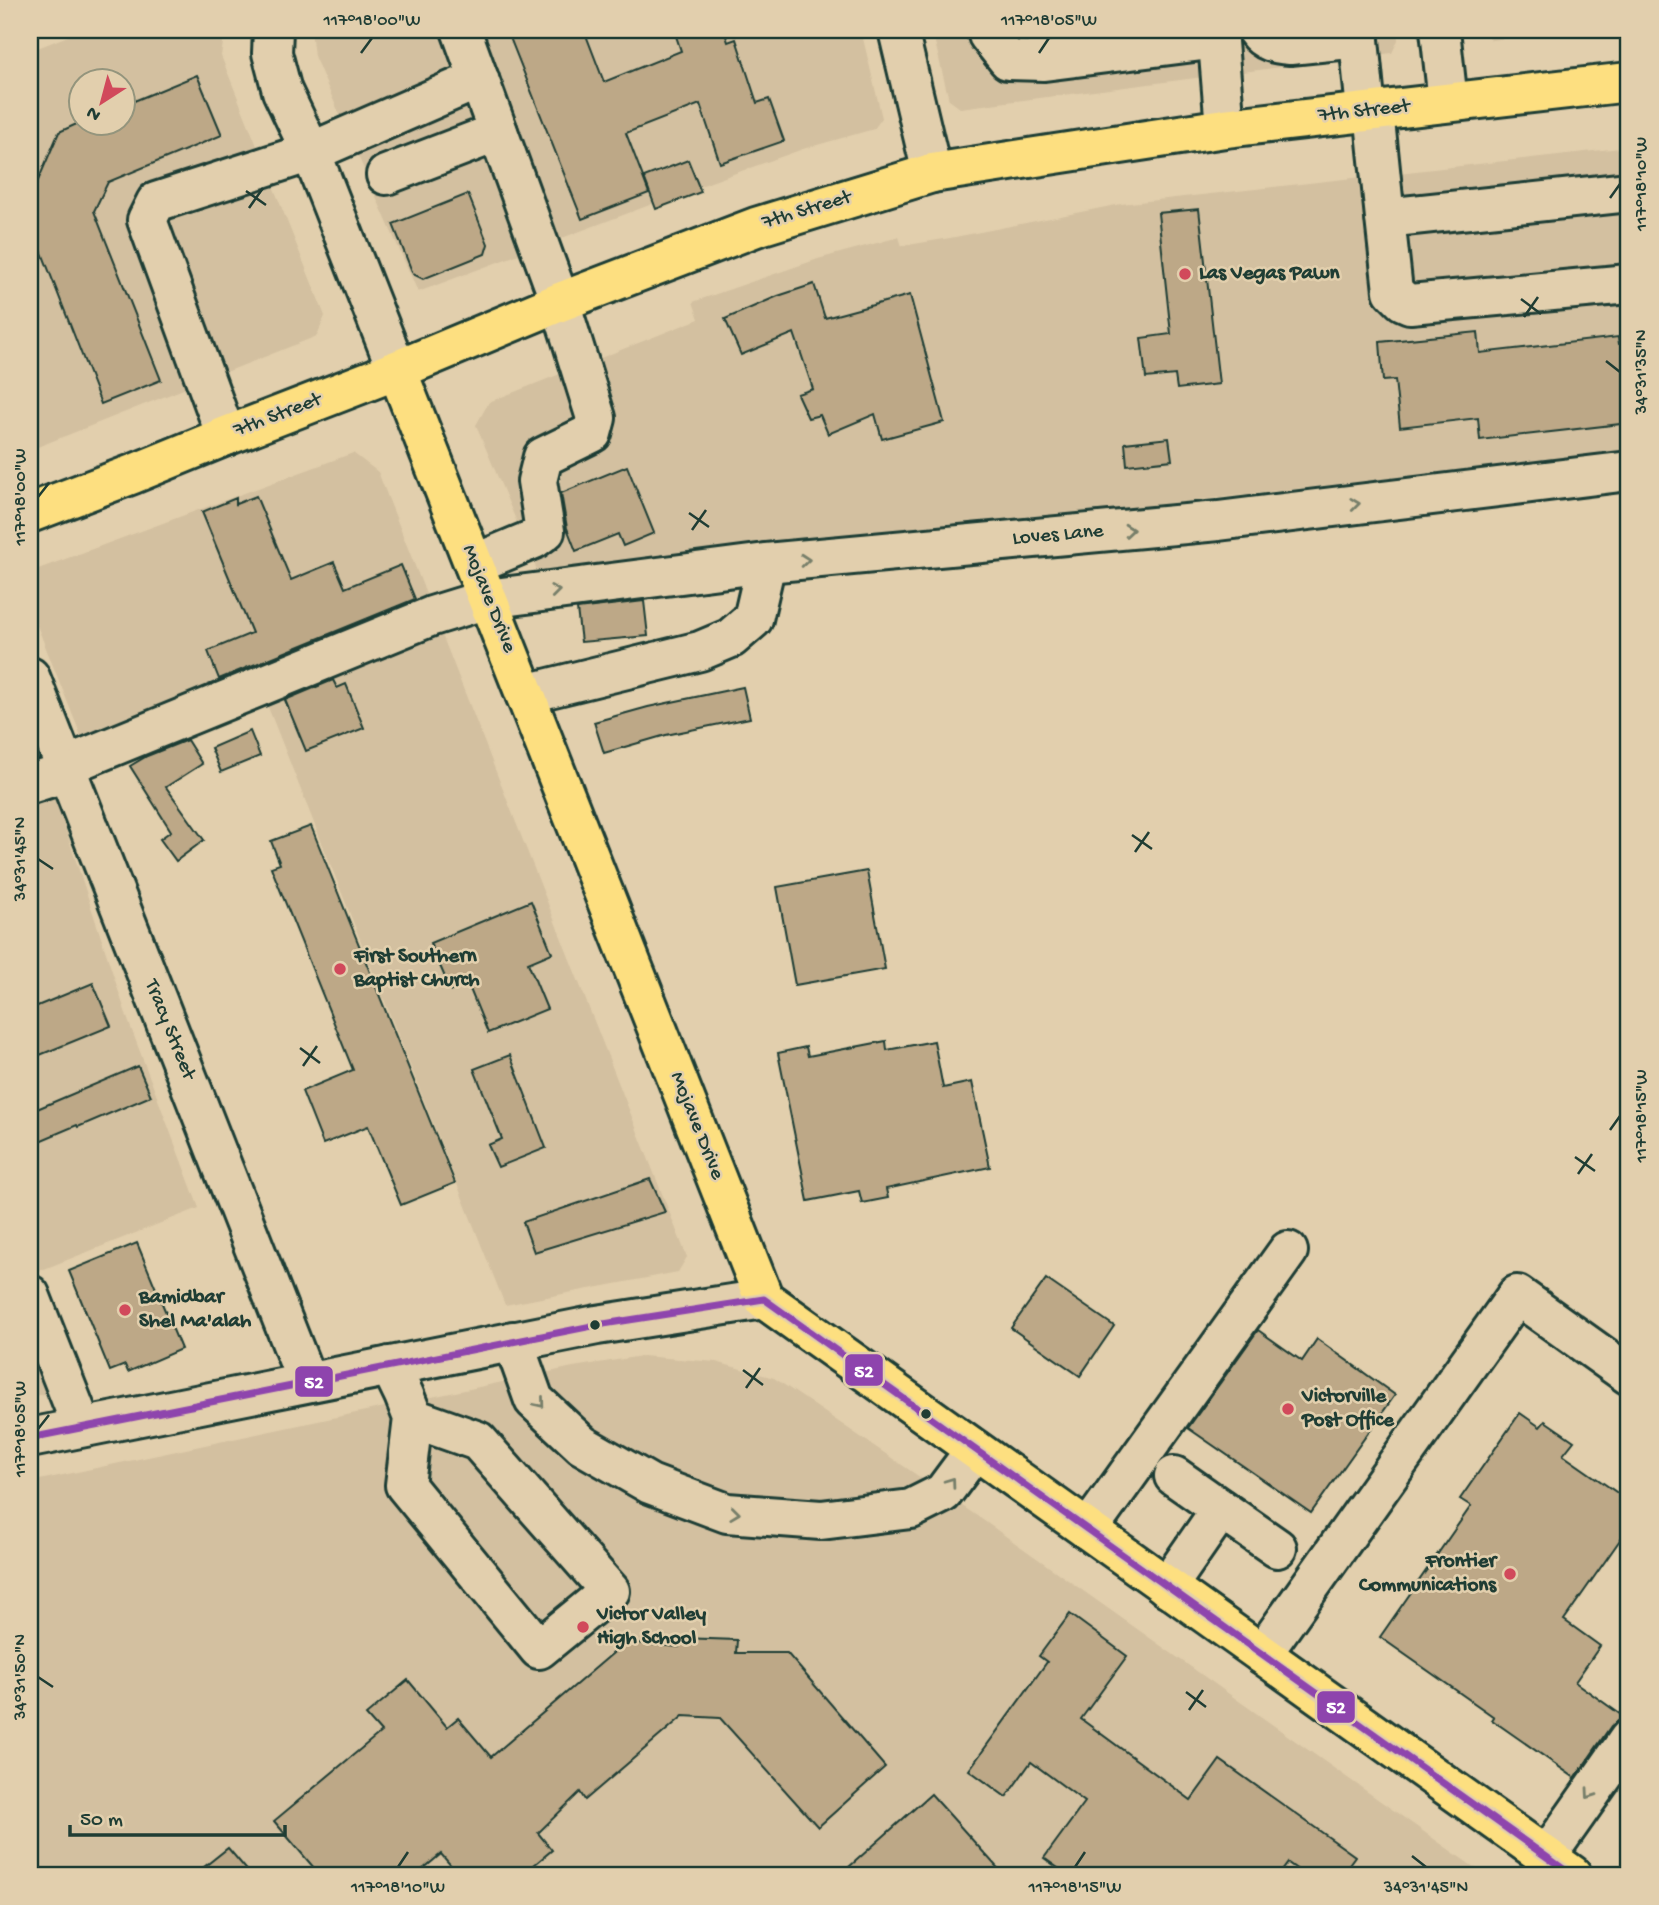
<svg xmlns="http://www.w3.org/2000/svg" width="1659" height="1905" viewBox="0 0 1659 1905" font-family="'Gochi Hand',sans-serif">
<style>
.built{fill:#d3c0a0;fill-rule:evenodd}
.building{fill:#bda887;stroke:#1f3d34;stroke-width:2}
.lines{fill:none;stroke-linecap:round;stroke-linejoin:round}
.minor-casing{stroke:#1f3d34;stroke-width:44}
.major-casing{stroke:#1f3d34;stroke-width:44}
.minor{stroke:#e2cfad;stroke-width:38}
.major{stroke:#fddf80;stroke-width:38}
.bus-1-casing{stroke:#e2cfad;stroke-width:12}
.bus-1{stroke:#8e44ad;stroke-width:7}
.oneway{stroke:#777f6a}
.ticks{fill:none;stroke:#1f3d34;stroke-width:2.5}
.poi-dot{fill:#d1495b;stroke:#e2cfad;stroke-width:2.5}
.bus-dot{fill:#1f3d34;stroke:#e2cfad;stroke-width:2.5}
.labels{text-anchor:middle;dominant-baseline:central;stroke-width:5;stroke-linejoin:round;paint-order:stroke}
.street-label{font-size:21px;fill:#1f3d34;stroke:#e2cfad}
.poi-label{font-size:21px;font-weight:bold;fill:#1f3d34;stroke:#e2cfad;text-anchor:start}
.line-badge{stroke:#e2cfad;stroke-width:2.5}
.badge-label{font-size:19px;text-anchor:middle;font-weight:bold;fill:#fff}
.neatline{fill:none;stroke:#1f3d34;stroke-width:2.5}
.ticks-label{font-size:18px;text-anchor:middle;fill:#1f3d34}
</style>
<rect width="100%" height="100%" fill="#e2cfad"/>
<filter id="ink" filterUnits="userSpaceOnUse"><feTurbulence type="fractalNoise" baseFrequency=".0143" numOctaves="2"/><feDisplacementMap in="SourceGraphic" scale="14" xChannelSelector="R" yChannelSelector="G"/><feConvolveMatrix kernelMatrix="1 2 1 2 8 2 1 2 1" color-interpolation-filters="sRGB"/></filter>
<g filter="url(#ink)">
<!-- built -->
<g class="built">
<path d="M83 30H225L221 56 325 316 317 336 30 450V276L36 272 30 255V51ZM80 80H122V122H80Z"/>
<polygon points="311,30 861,30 882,118 874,129 803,149 711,182 418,292 314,56"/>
<polygon points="932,30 1397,30 1398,40 1392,53 960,108 949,100"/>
<polygon points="1485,30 1577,30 1491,40"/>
<polygon points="1629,147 1629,451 539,575 476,425 489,402 699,319 693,302 818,259 899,237 902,246 950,238 1121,204"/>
<polygon points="353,453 378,472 687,1257 678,1272 505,1305 264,697 93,766 30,608 30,572"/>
<polygon points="30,728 42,757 128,1020 199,1208 34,1273 78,1387 30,1397"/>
<polygon points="642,1356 716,1362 774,1378 980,1518 1485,1875 30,1875 30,1482 573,1367"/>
</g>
<!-- building -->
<g class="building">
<polygon points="507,30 584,30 604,82 681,51 674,30 724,30 728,42 736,39 757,103 769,99 784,141 720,163 700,104 626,133 649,193 582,219"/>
<polygon points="197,75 222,135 108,182 94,211 161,380 101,404 30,222 30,199 59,132 81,122 122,122 122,106"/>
<polygon points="688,160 701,192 656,209 644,177"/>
<polygon points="468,194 488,244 485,254 423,279 413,274 393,224"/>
<polygon points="1199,209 1219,384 1177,389 1175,375 1146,378 1141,338 1171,334 1158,213"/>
<polygon points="814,284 825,318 910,295 944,422 882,439 875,414 828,434 820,415 808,418 797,394 813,389 794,333 741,355 725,319 778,296"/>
<polygon points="1478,332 1480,353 1618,337 1619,344 1629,343 1629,423 1480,440 1478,418 1400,427 1395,380 1383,381 1380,342"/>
<polygon points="1169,438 1172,460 1127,465 1125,443"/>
<polygon points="627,466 654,533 623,546 618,534 576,551 567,528 561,493"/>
<polygon points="256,496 291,580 334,562 345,588 401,565 415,599 219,679 208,651 252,633 202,512 236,498 236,504"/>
<polygon points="644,601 648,636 581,642 577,609"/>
<polygon points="333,680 337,688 346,684 364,728 306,751 285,700"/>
<polygon points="743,687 750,718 666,735 604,753 594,722 648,707"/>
<polygon points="250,731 260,756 221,772 211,748"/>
<polygon points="187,740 202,764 166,787 204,840 176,861 160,839 171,831 130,766 147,756"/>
<polygon points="311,826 455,1183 401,1205 368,1126 323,1144 302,1091 353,1070 271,867 280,864 271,841"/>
<polygon points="867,871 885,969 795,985 777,887"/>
<polygon points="531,901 552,953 528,963 547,1009 488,1033 468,984 451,991 430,943"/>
<polygon points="93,983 111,1026 30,1059 30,1009"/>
<polygon points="886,1041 887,1050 934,1041 943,1088 972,1082 990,1167 886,1189 888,1198 862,1203 859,1191 808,1201 778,1053 806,1047 808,1056"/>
<polygon points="510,1055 546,1148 498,1167 488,1145 502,1139 474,1069"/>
<polygon points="138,1066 151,1096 78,1127 77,1125 30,1145 30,1112"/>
<polygon points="650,1179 665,1212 534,1252 523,1222"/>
<polygon points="137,1243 181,1349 128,1372 125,1365 110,1371 69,1271"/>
<polygon points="1046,1279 1114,1326 1080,1376 1011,1328"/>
<polygon points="1258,1330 1302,1361 1317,1339 1395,1395 1311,1513 1188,1428"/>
<polygon points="1520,1413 1540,1427 1545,1421 1574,1441 1563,1455 1629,1501 1629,1527 1564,1620 1600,1646 1575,1682 1624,1717 1611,1726 1575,1778 1492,1720 1494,1717 1380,1637 1471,1506 1460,1499"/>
<polygon points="1070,1614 1127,1656 1081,1719 1191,1800 1220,1760 1355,1856 1341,1875 1305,1875 1288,1863 1279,1875 1068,1875 1044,1858 1085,1802 1031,1762 1006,1797 969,1770 1047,1662 1039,1656"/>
<polygon points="681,1638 737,1640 736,1653 787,1653 885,1767 818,1827 720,1718 683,1716 585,1800 580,1792 538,1833 552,1850 522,1875 459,1875 441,1854 416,1875 320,1875 274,1821 381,1732 366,1715 408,1680 447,1727 458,1718 491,1757 626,1642 679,1647"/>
<polygon points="931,1794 1004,1875 840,1875"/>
<polygon points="228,1848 251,1875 194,1875"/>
</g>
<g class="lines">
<defs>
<g id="minor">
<polyline points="273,30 272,53 282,91 311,152 397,370"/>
<polyline points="461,30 560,302 596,418 592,433 543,457 537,481 545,531 534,539 474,564"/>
<polyline points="898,30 932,173"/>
<polyline points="987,30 988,35 1008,60 1044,61 1218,39"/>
<polyline points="1217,30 1225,128"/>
<path d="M1256 30C1264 42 1276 44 1290 45L1359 38"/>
<polyline points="1358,30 1366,111"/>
<polyline points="1440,30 1448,102"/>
<polyline points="1374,111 1385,218 1629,192"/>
<polyline points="386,175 498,132"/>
<polyline points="1385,218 1393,291 1403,301 1410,304 1629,284"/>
<polyline points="226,436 147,220 156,202 311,152 479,79"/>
<polyline points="30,677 307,1382"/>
<polyline points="525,694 700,651 731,638 753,619 766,563"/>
<polyline points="65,766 432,616 487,599 766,563 1218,521 1629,471"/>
<polyline points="30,784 67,772"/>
<polyline points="30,1295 82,1427"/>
<polyline points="513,1341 534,1400 582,1445 650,1484 727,1513 821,1520 911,1509 943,1493 975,1450"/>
<polyline points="390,1366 404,1395 413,1418 405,1485 539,1649 610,1591 478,1441 413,1418"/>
<polyline points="30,1438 597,1325 764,1299"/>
<polyline points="1221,1509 1277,1548"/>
<polyline points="1088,1530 1288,1251"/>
<polyline points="1167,1587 1221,1509 1174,1476"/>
<polyline points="1262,1654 1517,1295 1629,1375"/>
<polyline points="1546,1857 1629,1739"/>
</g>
<g id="major">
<polyline points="397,370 764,1299 1572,1875"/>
<polyline points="30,513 133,474 226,436 397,370 560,302 756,227 932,173 1225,128 1629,82"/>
</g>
</defs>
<!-- minor casing -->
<use href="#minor" class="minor-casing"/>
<!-- major casing -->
<use href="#major" class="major-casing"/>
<!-- minor -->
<use href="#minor" class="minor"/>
<!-- major -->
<use href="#major" class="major"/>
<defs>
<polyline id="bus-1" points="30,1438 597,1325 764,1299 1572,1875"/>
</defs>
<!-- bus-1 casing -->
<use href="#bus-1" class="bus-1-casing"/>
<!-- bus-1 -->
<use href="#bus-1" class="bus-1"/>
</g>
<!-- one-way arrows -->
<defs><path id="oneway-chevron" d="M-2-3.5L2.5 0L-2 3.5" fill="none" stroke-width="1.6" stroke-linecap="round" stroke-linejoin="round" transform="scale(1.75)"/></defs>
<g class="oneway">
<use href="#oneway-chevron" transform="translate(1355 504) rotate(-7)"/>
<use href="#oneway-chevron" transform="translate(1129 530) rotate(-5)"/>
<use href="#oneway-chevron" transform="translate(805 560) rotate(-5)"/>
<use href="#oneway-chevron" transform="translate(555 591) rotate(-7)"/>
<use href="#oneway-chevron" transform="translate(540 1403) rotate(50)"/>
<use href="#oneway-chevron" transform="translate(951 1482) rotate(-54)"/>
<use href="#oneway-chevron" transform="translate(735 1513) rotate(7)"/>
<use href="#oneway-chevron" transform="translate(1590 1794) rotate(125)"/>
</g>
</g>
<!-- ticks -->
<path class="ticks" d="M361 53 372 38M1039 53 1049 38M246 191 266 205M1610 198 1620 184M249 208 263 188M1521 299 1541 314M1524 317 1538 297M1606 361 1620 372M38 497 49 483M689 513 709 527M692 530 706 510M1132 835 1152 849M1135 852 1149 832M38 859 53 869M300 1048 320 1063M303 1066 317 1046M1610 1130 1620 1116M1575 1157 1595 1171M1578 1174 1592 1154M743 1370 763 1385M746 1388 760 1368M38 1429 49 1415M38 1677 53 1687M1186 1692 1206 1707M1189 1710 1203 1690M1412 1856 1426 1867M398 1867 408 1852M1075 1867 1085 1852"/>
<!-- markers -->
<g class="poi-dot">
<circle cx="1185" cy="274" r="7"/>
<circle cx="340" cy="969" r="7"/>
<circle cx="125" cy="1310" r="7"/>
<circle cx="1288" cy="1409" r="7"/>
<circle cx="1510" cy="1574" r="7"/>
<circle cx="583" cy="1627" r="7"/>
</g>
<g class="bus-dot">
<circle cx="595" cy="1325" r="6"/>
<circle cx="926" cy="1414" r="6"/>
</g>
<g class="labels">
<!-- street labels -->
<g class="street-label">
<text transform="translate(1364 112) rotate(-6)">7th Street</text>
<text transform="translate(807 211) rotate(-17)">7th Street</text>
<text transform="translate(278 416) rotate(-21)">7th Street</text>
<text transform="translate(1058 536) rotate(-5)">Loves Lane</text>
<text transform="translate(488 599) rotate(68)">Mojave Drive</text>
<text transform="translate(169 1030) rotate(68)">Tracy Street</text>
<text transform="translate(696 1126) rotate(68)">Mojave Drive</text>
</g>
<!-- poi labels -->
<g class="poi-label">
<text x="1199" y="274">Las Vegas Pawn</text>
<text x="354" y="957">First Southern<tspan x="354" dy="24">Baptist Church</tspan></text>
<text x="139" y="1298">Bamidbar<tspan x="139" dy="24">Shel Ma'alah</tspan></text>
<text x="1302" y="1397">Victorville<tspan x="1302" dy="24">Post Office</tspan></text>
<text x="1496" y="1562" text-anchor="end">Frontier<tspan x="1496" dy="24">Communications</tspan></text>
<text x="597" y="1615">Victor Valley<tspan x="597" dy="24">High School</tspan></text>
</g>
</g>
<g class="line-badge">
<rect x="844" y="1353" width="40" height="34" rx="7" fill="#8e44ad"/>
<rect x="294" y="1365" width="40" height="33" rx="7" fill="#8e44ad"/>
<rect x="1316" y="1690" width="40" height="34" rx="7" fill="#8e44ad"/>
</g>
<g class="badge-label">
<text x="864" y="1377">52</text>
<text x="314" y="1388">52</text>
<text x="1336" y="1713">52</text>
</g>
<!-- margin -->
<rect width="1659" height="1905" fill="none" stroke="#e2cfad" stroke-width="77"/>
<!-- north arrow -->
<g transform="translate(102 102) rotate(216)"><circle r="33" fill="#e2cfad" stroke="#94957d" stroke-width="2"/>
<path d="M0-5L12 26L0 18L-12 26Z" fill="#d1495b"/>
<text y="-10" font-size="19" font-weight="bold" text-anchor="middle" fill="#1f3d34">N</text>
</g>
<!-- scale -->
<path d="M70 1825v10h215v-10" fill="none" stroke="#1f3d34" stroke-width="3.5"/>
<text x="80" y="1825" font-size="21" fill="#1f3d34" stroke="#e2cfad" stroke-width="5" paint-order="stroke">50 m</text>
<rect x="38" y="38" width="1582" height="1829" class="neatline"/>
<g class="ticks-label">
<text x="372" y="25">117°18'00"W</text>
<text x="1049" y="25">117°18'05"W</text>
<text transform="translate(1640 184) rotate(-90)" y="6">117°18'10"W</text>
<text transform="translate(1640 372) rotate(-90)" y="6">34°31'35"N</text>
<text transform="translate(19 497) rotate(-90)" y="6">117°18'00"W</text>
<text transform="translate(19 859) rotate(-90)" y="6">34°31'45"N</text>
<text transform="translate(1640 1116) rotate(-90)" y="6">117°18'15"W</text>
<text transform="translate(19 1429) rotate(-90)" y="6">117°18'05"W</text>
<text transform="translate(19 1677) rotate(-90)" y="6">34°31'50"N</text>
<text x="398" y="1892">117°18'10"W</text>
<text x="1075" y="1892">117°18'15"W</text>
<text x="1426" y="1892">34°31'45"N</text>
</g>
</svg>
